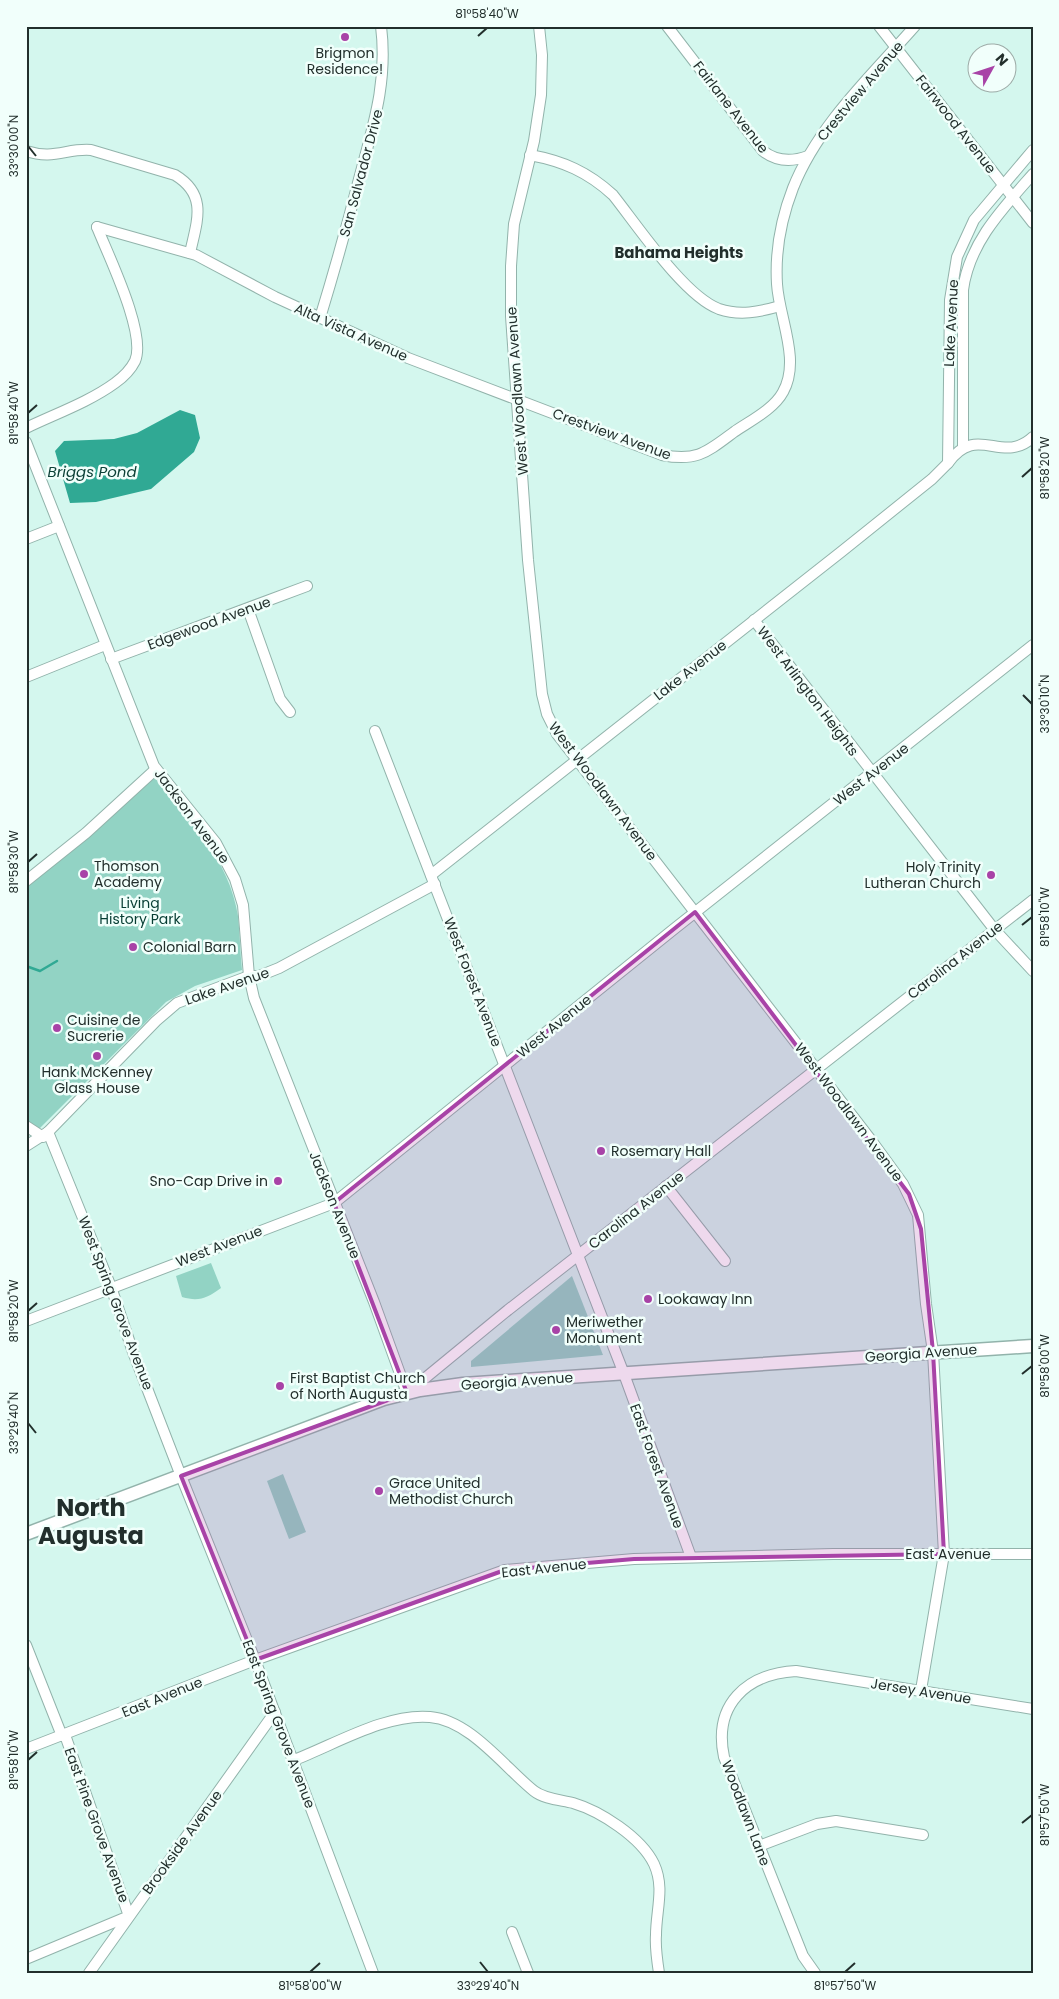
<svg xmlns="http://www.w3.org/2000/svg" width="1059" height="1999" viewBox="0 0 1059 1999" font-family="Poppins,sans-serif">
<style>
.green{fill:#92d3c4}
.water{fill:#30a994}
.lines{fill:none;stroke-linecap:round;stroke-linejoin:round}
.stream{stroke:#30a994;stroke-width:2.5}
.minor-casing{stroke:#92b3ab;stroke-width:12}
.major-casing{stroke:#92b3ab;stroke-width:15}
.minor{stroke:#fff;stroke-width:10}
.major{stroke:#fff;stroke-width:12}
.marked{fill:#a843a7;fill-opacity:0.2;stroke:#a843a7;stroke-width:4;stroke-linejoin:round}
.ticks{fill:none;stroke:#222f2c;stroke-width:2}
.poi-dot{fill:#a843a7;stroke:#f1fffb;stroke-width:2}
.labels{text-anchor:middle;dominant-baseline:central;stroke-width:5;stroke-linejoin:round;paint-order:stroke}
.poi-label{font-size:14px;fill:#222f2c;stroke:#f1fffb;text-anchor:start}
.street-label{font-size:14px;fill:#222f2c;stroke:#f1fffb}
.park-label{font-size:14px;fill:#063d33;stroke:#f1fffb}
.neighbourhood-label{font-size:15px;font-weight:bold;fill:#222f2c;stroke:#f1fffb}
.water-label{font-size:15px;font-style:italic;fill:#0e4238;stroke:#f1fffb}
.town-label{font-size:24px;font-weight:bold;fill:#222f2c;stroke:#f1fffb}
.neatline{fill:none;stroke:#222f2c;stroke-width:2}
.ticks-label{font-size:12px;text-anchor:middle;fill:#222f2c}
</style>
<rect width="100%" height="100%" fill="#d4f7ee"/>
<!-- green -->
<g class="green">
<path d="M154 777C189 819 229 859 238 916 240 934 240 952 242 970L195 986 166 1002 39 1129 26 1120V886Z"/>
<path d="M211 1263 221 1288C207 1298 199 1302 182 1297L176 1276Z"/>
<polygon points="572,1276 603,1355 471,1367 471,1361"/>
<polygon points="283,1474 306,1532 289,1539 267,1481"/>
</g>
<!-- water -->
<polygon class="water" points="180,410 195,415 200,438 194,452 151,489 96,502 70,503 55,451 64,441 114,439 137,433"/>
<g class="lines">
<!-- stream -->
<polyline class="stream" points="26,966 40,971 57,961"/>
<defs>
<g id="minor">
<polyline points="539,26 542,55 541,95 534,141 514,224 511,266 511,316 528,560 542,694 547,714 557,734 871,1140 903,1184 918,1215 926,1304 933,1352 944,1554 921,1690"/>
<path d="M667 26 763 151C777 162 792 162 808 156"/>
<polyline points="879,26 1033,223"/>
<path d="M26 151C54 160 67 148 91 150L175 175C208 195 197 221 190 253"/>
<path d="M530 155C563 161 588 172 613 195 637 225 684 296 719 309 740 316 759 312 780 306"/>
<path d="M97 227 196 255 275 297 408 358 662 455C697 462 707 452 734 432 750 421 774 409 783 392 801 360 779 318 777 284 775 251 781 219 793 188 818 125 871 76 915 26"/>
<path d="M320 318C334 272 347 226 359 179 373 126 388 82 381 26"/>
<path d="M26 428C55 414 89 402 115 383 122 378 131 369 135 361 147 334 108 255 97 227"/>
<polyline points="26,442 154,766 216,843 235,879 243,905 249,976 254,998 374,1302 407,1393 508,1310 1033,900"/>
<path d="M963 447V290C969 243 1003 208 1033 174"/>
<path d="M948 463C977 422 1002 466 1033 437"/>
<polyline points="26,539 59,526"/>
<polyline points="248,609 280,699 290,712"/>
<polyline points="754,620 994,929 1033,971"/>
<polyline points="111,659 307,586"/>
<polyline points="26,677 105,645"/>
<polyline points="375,731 624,1374 691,1557"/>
<polyline points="431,875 841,552 932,479 948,463 950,300 957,257 974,220 1033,150"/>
<polyline points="26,881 86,833 156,769"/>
<polyline points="26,1126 43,1137"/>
<polyline points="48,1132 111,1287 133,1352 181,1476 255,1660 373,1973"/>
<polyline points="26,1146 48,1132 156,1021 177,1003 249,976 259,976 279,968 435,884"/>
<polyline points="666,1186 725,1261"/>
<polyline points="26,1321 334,1203 674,929 1033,645"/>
<polyline points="26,1645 62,1736"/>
<polyline points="26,1749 255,1660 505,1570 634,1559 833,1554 1033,1554"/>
<path d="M294 1760C334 1745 386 1713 430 1717 470 1720 505 1768 534 1791 544 1799 561 1800 573 1803 600 1811 641 1837 654 1864 665 1888 656 1910 656 1935 655 1947 657 1960 659 1973"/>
<polyline points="759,1846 817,1824 836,1821 923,1835"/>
<polyline points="512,1932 528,1973"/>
<polyline points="26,1959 129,1916 65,1735"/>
<polyline points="89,1973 275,1712"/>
<path d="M815 1973 803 1956 724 1757C713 1705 746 1674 796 1671L1033 1709"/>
</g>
<polyline id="major" points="26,1534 384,1399 420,1390 463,1384 1033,1346"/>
</defs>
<!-- minor casing -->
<use href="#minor" class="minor-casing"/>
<!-- major casing -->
<use href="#major" class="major-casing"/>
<!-- minor -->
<use href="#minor" class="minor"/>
<!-- major -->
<use href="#major" class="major"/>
</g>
<!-- marked area -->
<path class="marked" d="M695 912 909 1194 921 1229 933 1352 944 1554 634 1559 505 1570 255 1660 181 1476 407 1393 334 1203Z"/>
<!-- ticks -->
<path class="ticks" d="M478 36 487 28M28 146 36 156M28 413 37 405M1022 477 1032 468M1023 695 1032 704M28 862 37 854M1022 925 1032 917M28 1311 37 1303M1022 1374 1032 1366M28 1423 36 1433M28 1760 37 1752M1022 1823 1032 1815M480 1962 488 1972M310 1972 320 1963M845 1972 855 1963"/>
<!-- markers -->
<g class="poi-dot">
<circle cx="345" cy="37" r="5"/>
<circle cx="84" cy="874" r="5"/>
<circle cx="991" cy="875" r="5"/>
<circle cx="133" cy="947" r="5"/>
<circle cx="57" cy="1028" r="5"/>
<circle cx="97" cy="1056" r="5"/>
<circle cx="601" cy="1151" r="5"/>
<circle cx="278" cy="1181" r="5"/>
<circle cx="648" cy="1299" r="5"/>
<circle cx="556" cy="1330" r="5"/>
<circle cx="280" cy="1386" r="5"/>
<circle cx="379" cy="1491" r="5"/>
</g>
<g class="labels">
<!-- poi labels -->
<g class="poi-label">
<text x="345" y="53" text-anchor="middle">Brigmon<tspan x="345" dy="16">Residence!</tspan></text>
<text x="94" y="866">Thomson<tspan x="94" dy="16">Academy</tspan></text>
<text x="981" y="867" text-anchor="end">Holy Trinity<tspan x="981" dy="16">Lutheran Church</tspan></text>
<text x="143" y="947">Colonial Barn</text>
<text x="67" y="1020">Cuisine de<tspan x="67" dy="16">Sucrerie</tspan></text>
<text x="97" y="1072" text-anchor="middle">Hank McKenney<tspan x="97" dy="16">Glass House</tspan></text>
<text x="611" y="1151">Rosemary Hall</text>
<text x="268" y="1181" text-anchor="end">Sno-Cap Drive in</text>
<text x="658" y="1299">Lookaway Inn</text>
<text x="566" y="1322">Meriwether<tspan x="566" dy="16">Monument</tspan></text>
<text x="290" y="1378">First Baptist Church<tspan x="290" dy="16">of North Augusta</tspan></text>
<text x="389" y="1483">Grace United<tspan x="389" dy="16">Methodist Church</tspan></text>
</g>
<!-- street labels -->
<g class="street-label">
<text transform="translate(860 91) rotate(-50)">Crestview Avenue</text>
<text transform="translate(731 107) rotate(52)">Fairlane Avenue</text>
<text transform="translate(956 124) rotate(52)">Fairwood Avenue</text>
<text transform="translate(361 173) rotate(-75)">San Salvador Drive</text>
<text transform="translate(951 323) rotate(-87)">Lake Avenue</text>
<text transform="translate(351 332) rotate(24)">Alta Vista Avenue</text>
<text transform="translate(517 391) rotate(-94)">West Woodlawn Avenue</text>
<text transform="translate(612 434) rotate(20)">Crestview Avenue</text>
<text transform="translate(209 623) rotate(-20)">Edgewood Avenue</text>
<text transform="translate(690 670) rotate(-38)">Lake Avenue</text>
<text transform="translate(808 691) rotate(53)">West Arlington Heights</text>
<text transform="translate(871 774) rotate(-38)">West Avenue</text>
<text transform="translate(603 791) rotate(53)">West Woodlawn Avenue</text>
<text transform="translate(192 816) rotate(53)">Jackson Avenue</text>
<text transform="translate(955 960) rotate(-38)">Carolina Avenue</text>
<text transform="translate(473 982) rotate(69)">West Forest Avenue</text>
<text transform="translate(227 986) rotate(-19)">Lake Avenue</text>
<text transform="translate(554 1026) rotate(-39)">West Avenue</text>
<text transform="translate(849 1112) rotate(53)">West Woodlawn Avenue</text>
<text transform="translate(335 1205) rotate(68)">Jackson Avenue</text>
<text transform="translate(636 1210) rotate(-38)">Carolina Avenue</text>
<text transform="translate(219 1246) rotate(-21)">West Avenue</text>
<text transform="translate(116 1303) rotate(69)">West Spring Grove Avenue</text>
<text transform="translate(921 1353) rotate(-4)">Georgia Avenue</text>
<text transform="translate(517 1381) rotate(-4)">Georgia Avenue</text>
<text transform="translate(657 1466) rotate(70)">East Forest Avenue</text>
<text x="948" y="1554">East Avenue</text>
<text transform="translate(544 1568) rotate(-6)">East Avenue</text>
<text transform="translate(921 1691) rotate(9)">Jersey Avenue</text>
<text transform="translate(162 1697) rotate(-22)">East Avenue</text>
<text transform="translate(279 1724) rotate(69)">East Spring Grove Avenue</text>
<text transform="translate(746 1813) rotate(69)">Woodlawn Lane</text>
<text transform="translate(97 1825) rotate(70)">East Pine Grove Avenue</text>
<text transform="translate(182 1842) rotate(-54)">Brookside Avenue</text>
</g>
<!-- park labels -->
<g class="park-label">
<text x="140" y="903">Living<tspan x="140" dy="16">History Park</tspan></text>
</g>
<!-- neighbourhood labels -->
<g class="neighbourhood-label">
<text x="679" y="252">Bahama Heights</text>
</g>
<!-- water labels -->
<g class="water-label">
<text x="92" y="471">Briggs Pond</text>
</g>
<!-- town labels -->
<g class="town-label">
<text x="91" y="1507">North<tspan x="91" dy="28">Augusta</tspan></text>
</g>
</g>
<!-- border -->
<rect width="1059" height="1999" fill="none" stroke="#f1fffb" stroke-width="55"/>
<!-- north arrow -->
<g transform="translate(992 68) rotate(50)"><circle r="24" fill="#f1fffb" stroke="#9eaca8"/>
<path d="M0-4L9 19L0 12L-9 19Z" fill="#a843a7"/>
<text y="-8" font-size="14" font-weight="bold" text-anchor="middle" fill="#222f2c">N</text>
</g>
<rect x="28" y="28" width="1004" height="1944" class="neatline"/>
<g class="ticks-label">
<text x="487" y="18">81°58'40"W</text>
<text transform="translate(14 146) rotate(-90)" y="4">33°30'00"N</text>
<text transform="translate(14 413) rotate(-90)" y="4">81°58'40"W</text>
<text transform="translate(1045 468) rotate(-90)" y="4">81°58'20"W</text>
<text transform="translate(1045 704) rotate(-90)" y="4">33°30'10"N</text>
<text transform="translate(14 862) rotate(-90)" y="4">81°58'30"W</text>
<text transform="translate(1045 917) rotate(-90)" y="4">81°58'10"W</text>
<text transform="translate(14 1311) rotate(-90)" y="4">81°58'20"W</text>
<text transform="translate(1045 1366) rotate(-90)" y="4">81°58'00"W</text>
<text transform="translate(14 1423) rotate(-90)" y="4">33°29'40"N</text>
<text transform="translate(14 1760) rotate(-90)" y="4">81°58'10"W</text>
<text transform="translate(1045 1815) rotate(-90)" y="4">81°57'50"W</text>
<text x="310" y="1990">81°58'00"W</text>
<text x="488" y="1990">33°29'40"N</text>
<text x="845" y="1990">81°57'50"W</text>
</g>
</svg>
